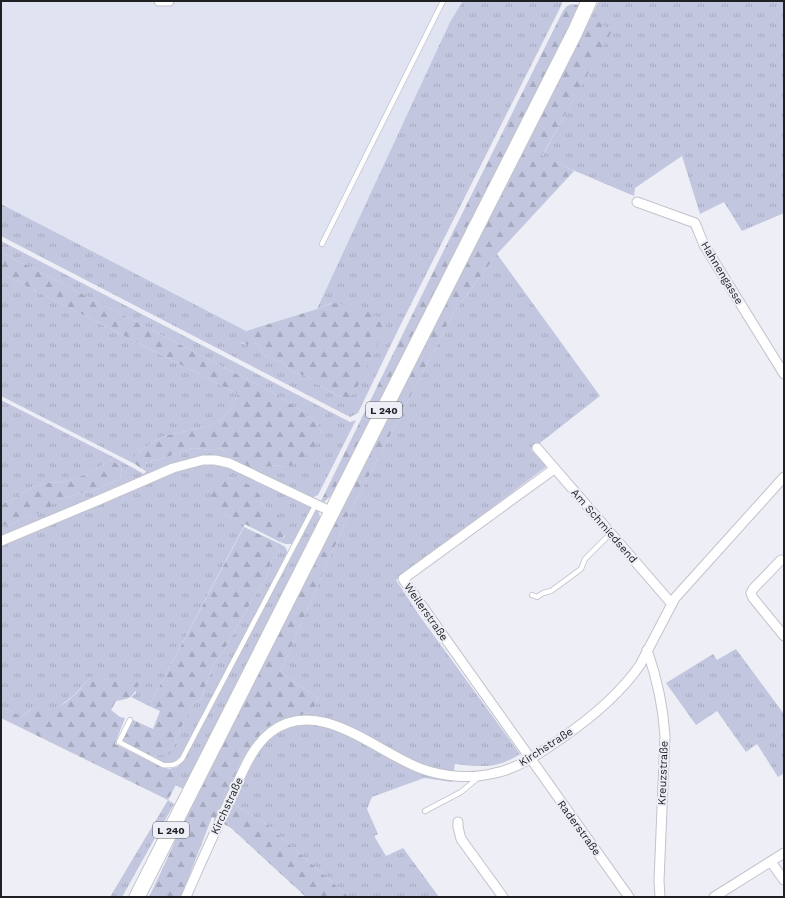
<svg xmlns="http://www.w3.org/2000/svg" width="785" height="898" viewBox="0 0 785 898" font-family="'Work Sans',sans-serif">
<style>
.built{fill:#e0e3f2}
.grass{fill:url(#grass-tufts)}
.forest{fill:url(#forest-firs)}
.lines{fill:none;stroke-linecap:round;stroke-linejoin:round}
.lane-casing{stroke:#c2c3cb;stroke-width:6}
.street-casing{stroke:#c2c3cb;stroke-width:11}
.primary-casing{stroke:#c2c3cb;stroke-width:17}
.lane{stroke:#fff;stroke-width:4.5}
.street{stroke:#fff;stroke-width:9}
.primary{stroke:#fff;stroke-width:15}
.labels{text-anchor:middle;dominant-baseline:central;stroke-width:4;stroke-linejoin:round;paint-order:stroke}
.shield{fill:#edeef6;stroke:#5d5e62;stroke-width:1}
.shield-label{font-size:10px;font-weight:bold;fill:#1f2023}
.street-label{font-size:11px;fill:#1f2023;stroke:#edeef6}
</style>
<defs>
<pattern id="grass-tufts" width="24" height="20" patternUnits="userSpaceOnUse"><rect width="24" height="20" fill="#c2c6de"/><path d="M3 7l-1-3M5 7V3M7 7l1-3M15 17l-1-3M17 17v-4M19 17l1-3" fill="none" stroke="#a6aabe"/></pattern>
<pattern id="forest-firs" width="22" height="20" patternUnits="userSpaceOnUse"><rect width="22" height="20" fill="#c2c6de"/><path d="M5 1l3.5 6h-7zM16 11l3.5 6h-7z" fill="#a6aabe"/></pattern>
</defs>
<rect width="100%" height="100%" fill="#edeef6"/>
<!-- built -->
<polygon class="built" points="1,1 463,1 450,22 317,309 246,331 1,204"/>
<!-- grass -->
<g class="grass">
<polygon points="463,1 562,1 562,4 399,328 358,413 350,417 1,236 1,204 246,331 241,343 247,345 257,343 265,356 284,363 290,371 309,377 315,382 338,396 346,398 331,303 317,309 450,22"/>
<polygon points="599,1 784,1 784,213 742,231 724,202 700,214 682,156 635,188 634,196 542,157 611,31 591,17"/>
<polygon points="1,241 350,422 356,420 318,495 314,497 309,497 258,472 259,468 274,465 284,467 321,433 318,423 287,401 262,387 1,252"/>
<path d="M497 254 600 396 531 450 547 466 396 580 419 615 520 754C497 769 481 767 455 764L452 782 424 778 372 797 367 809 378 834 374 836 386 856 403 848 439 897H349L265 823 224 799 242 759 266 727 311 712 319 699 280 672 348 516 454 312Z"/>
<path d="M1 273 238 394C232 407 226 418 213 425L164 436 139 451 135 457V464L1 396Z"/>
<polygon points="1,400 113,457 144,474 146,471 142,469 146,464 152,461 177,454 184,450 193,448 212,450 220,448 226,452 235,462 212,456 196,457 168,467 1,537 1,526 12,524 29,515 36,513 56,500 100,488 120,479 122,467 111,460 87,474 64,482 46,483 32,487 12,500 1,504"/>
<path d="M211 464C247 471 279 490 312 505V509L293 544H286L280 542 285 536 263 505 259 493 250 486 230 478 221 512 245 524 149 706 131 697 136 693 134 680H109L99 677H91L73 696 56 709H31L22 717 1 706V544L181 469Z"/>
<polygon points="317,508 319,513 321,522 185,790 175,785 179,777 169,769 177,767 183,761"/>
<path d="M276 542C282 545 288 547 287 554L181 756C172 767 165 765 154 757L175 745 176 737 193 704 201 699 213 665 221 655 258 590 265 580 272 559 277 555 279 550 275 547Z"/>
<polygon points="736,649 784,714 784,773 778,777 757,744 746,752 717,711 696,725 666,683 713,654 717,660"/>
<polygon points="168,800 174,804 122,897 110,897"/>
</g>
<!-- forest -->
<g class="forest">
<polygon points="572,4 580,5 334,493 324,502 321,501 444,250 563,11 567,6"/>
<polygon points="591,17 612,31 542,156 574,171 497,254 454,312 348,516 280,672 319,699 311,712 266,727 242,759 224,799 265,823 349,897 306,897 231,828 212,817 181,897 149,897 168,857 196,792"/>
<path d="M1 252 262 387 287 401 318 423 321 433 318 442 306 458 296 464 284 467 274 465 260 468 258 472 235 462 226 452 220 448 212 450 193 448 184 450 177 454 152 461 146 464 142 469 135 464V457L139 451 164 436 213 425C226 418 232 407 238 394L1 273Z"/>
<path d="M332 303C355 304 368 312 388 322L354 394 346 398 338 396 315 382 309 377 290 371 284 363 265 356 257 343 247 345 241 342 246 331 317 309Z"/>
<polygon points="111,460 122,467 120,479 100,488 56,500 50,507 36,514 29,515 12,524 1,526 1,504 12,500 32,487 46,483 64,482 87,474"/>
<path d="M222 477C233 478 254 484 259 494 261 496 261 500 262 503 266 512 273 514 282 518 287 528 288 532 280 542L221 512 212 503C211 491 215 485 222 477Z"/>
<polygon points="244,527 276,542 275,547 279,549 277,555 272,559 265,580 258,590 221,655 213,665 201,699 193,704 176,737 175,745 172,751 168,755 158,755 154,757 121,742 131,719 153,729 160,711 149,706"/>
<path d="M91 677H99L109 680H134L139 684C133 697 130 699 116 701L111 710 120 717 125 718 115 744 160 766 169 769 180 777 168 800 1 718V706L22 717 35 706C59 718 76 693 91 677Z"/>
</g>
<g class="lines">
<defs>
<g id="lane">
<polyline points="322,244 443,1"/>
<polyline points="532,595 537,597 543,593 551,591 581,569 585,559 611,533"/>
<path d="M130 720 119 742 163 765C172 766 176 765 182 759L316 504"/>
<polyline points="425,811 461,792 479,777"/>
</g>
<g id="street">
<polyline points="159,1 169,1"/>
<polyline points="637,202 695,223 704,245 784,374"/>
<polyline points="537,448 672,604"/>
<polyline points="554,469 403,579 629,897"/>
<polyline points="1,541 99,500 173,468 203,460 215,460 229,463 332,512"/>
<polyline points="781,560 753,589 751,593 753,598 784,636"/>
<path d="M647 650C657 678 663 706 665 736L659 881 660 897"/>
<polyline points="458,822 458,827 461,839 503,897"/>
<polyline points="771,862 784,880"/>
<path d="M186 897C200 864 215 832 230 799 241 777 250 748 271 732 319 695 377 753 422 769 444 777 472 779 495 773 520 768 541 752 562 738 591 718 620 694 640 665L675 598 784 477"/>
<polyline points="714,897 784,853"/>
</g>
<polyline id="primary" points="137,897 575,32 589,1"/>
</defs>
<!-- lane casing -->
<use href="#lane" class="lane-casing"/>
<!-- street casing -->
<use href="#street" class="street-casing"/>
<!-- primary casing -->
<use href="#primary" class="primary-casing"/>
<!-- lane -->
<use href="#lane" class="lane"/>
<!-- street -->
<use href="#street" class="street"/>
<!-- primary -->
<use href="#primary" class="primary"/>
</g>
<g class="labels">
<!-- shield labels -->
<g class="shield">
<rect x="366" y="402" width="36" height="16" rx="3"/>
<rect x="153" y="822" width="36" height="16" rx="3"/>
</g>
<g class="shield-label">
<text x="384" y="410">L 240</text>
<text x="171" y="830">L 240</text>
</g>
<!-- street labels -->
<g class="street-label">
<text transform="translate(722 273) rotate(59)">Hahnengasse</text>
<text transform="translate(604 526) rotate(49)">Am Schmiedsend</text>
<text transform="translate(426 612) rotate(55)">Weilerstraße</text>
<text transform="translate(546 747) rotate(-33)">Kirchstraße</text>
<text transform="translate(663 773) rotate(-88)">Kreuzstraße</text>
<text transform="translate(227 806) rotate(-65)">Kirchstraße</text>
<text transform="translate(579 828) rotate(54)">Raderstraße</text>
</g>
</g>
<!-- border -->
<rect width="785" height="898" fill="none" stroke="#1f2023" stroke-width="4"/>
</svg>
